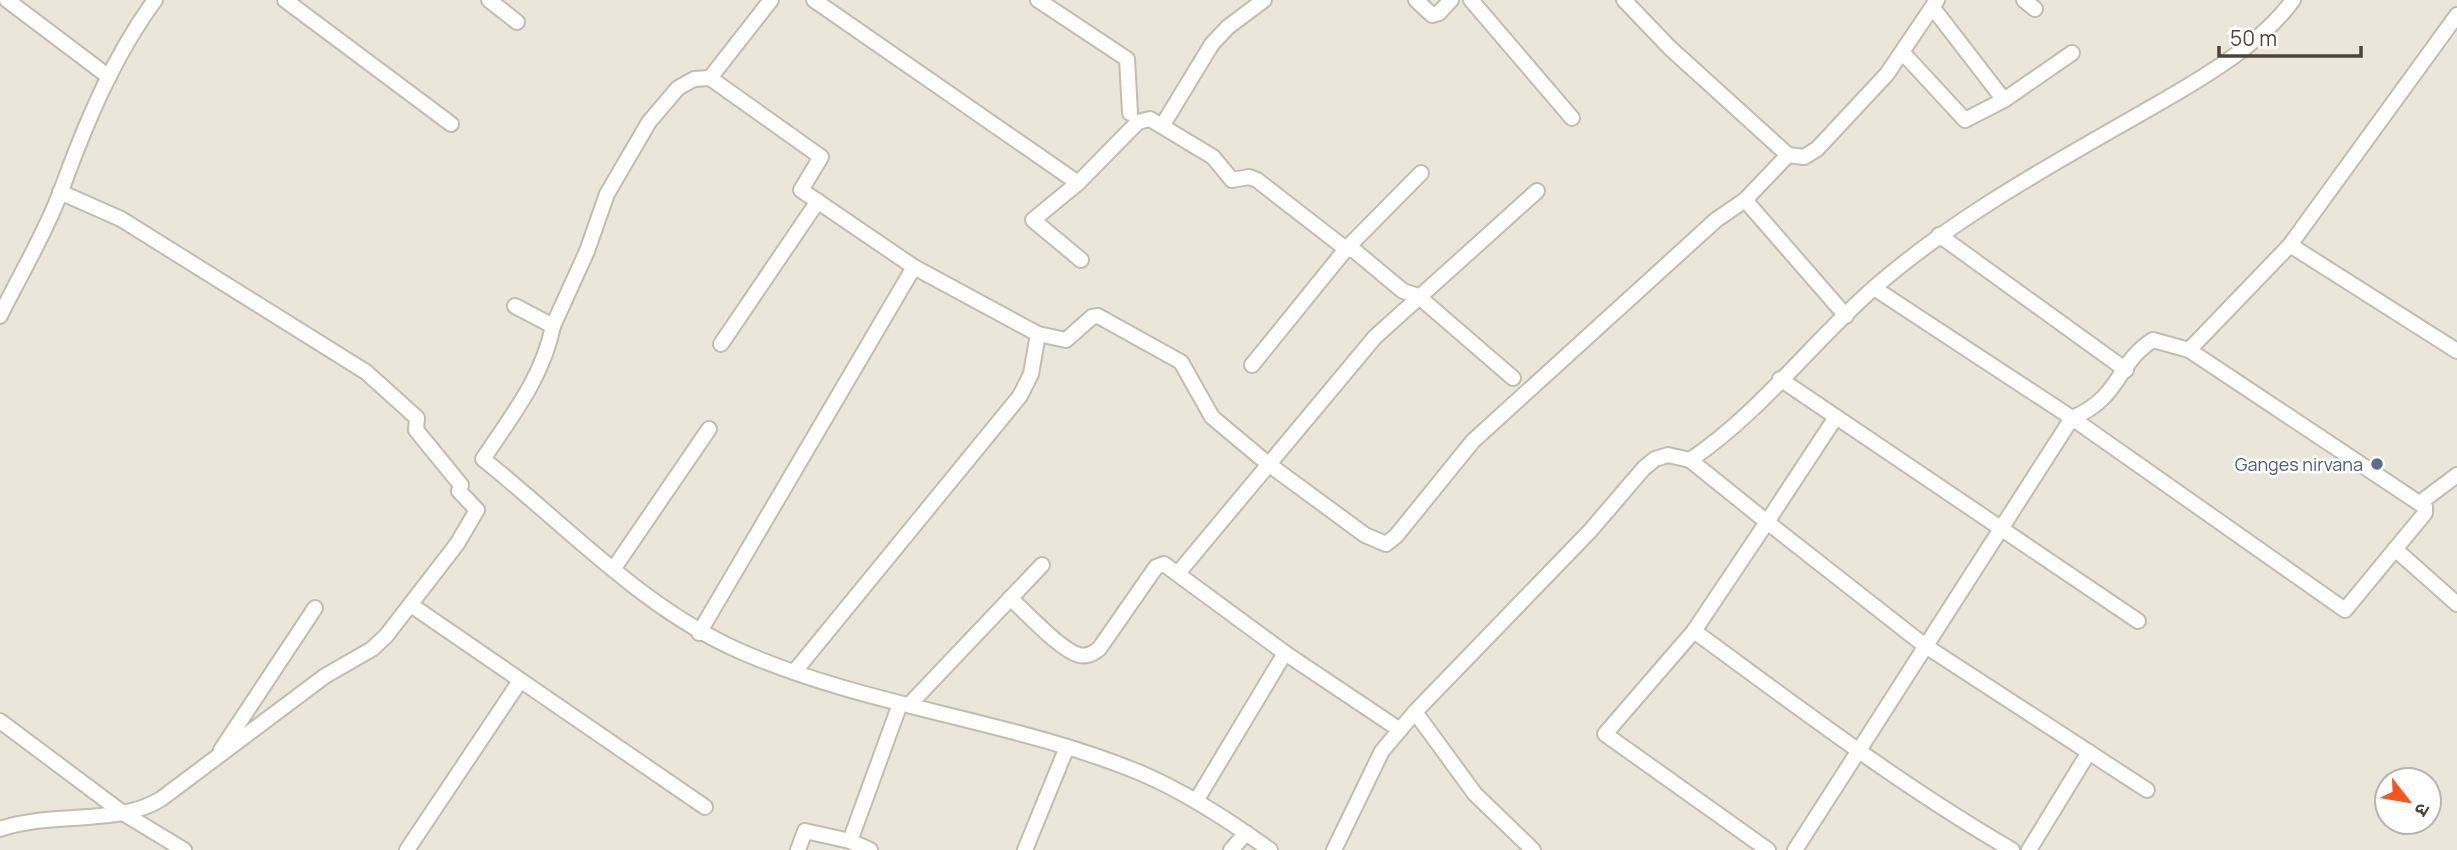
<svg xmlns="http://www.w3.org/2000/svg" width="2457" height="850" viewBox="0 0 2457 850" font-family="Manrope,'Noto Sans Devanagari',sans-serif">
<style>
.residential{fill:#eae6d9;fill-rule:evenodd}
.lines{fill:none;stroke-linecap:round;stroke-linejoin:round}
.street-casing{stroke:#c2bdad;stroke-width:18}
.street{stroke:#fff;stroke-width:14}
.service-dot{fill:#5c6f8a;stroke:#fff;stroke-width:2.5}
.labels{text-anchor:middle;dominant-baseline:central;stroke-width:5;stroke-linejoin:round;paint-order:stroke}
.service-label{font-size:18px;fill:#4e5e75;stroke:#fff;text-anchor:end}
</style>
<rect width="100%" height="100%" fill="#f6f4eb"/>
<!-- residential -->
<path class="residential" d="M0 0H2457V850H0ZM2387 780H2429V822H2387Z"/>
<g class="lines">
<defs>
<g id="street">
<polyline points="7,0 109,77"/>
<polyline points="285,0 451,124"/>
<polyline points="489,0 517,22"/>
<polyline points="771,0 710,78 821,157 801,190 914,267 1038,334 1066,340 1092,317 1098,316 1181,362 1212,417 1267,463 1365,535 1386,544 1396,536 1473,441 1716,220 1745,200"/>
<polyline points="814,0 1078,183"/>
<polyline points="1038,0 1127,59 1130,113"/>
<polyline points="1416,0 1432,15 1439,13 1451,0"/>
<polyline points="1471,0 1572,118"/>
<polyline points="1624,0 1670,48 1788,155 1745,200 1846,316"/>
<polyline points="2024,0 2035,9"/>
<polyline points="1933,8 2004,100"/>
<polyline points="1903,53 1965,120 2004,100 2072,53"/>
<polyline points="1162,126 1212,44 1228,27 1264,0"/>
<polyline points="1788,155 1804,157 1817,149 1887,74 1937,0"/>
<polyline points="1939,235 2126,370"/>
<polyline points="2290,245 2457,351"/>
<polyline points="1081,260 1033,220 1078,183 1138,122 1150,119 1213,157 1232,180 1249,177 1257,180 1346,249 1355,251 1403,291 1418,296 1513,378"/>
<polyline points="1874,288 2072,418 2345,610 2425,513 2425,507 2189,350"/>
<path d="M515 306 553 326C543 377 511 417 483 459 566 525 644 610 742 652 870 708 1014 720 1143 774 1189 794 1230 821 1270 850"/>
<path d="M0 316C20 275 45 234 61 191 85 125 113 57 155 0"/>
<polyline points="553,326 587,251 607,194 649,122 678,88 694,79 710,78"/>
<polyline points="721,344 818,201"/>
<polyline points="1252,365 1346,249 1421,173"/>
<polyline points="1780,379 2138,621"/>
<polyline points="1836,417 1767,522 1924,645 2147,790"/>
<polyline points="1690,460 1767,522 1694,631 1605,734 1768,850"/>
<polyline points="2421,502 2457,475"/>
<polyline points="2395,549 2457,604"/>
<polyline points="614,568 709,429"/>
<polyline points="1179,572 1375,337 1537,191"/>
<path d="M1010 598C1026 612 1060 650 1079 655 1088 657 1093 653 1099 649L1156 567 1164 564 1285 653 1400 730"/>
<polyline points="411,605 705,807"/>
<path d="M1694 631C1798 707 1900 785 2012 850"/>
<polyline points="699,633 914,267"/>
<polyline points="795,671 1020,396 1031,374 1038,334"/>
<polyline points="909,705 1042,565"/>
<polyline points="1415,712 1475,794 1533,850"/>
<polyline points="0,721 123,813 184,850"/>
<polyline points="221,750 315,608"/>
<polyline points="1196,801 1285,653"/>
<path d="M0 829C52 811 118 826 161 799L325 676 372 649 386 636 457 544 477 510 459 491 461 485 416 430 417 418 366 372 121 219 60 192"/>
<polyline points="850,841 900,704"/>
<polyline points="407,850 520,681"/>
<polyline points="798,850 805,831 850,841 870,850"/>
<polyline points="1025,850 1067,747"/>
<polyline points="1231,850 1246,833"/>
<path d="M1334 850 1382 751 1415 712 1590 531 1644 468 1655 459 1668 455 1690 460C1760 413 1812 342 1875 287 1967 207 2074 153 2178 92 2217 69 2266 38 2293 0"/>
<path d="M1795 850 2072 418C2122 397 2116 363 2153 340L2189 350 2290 245 2457 15"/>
<polyline points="2029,850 2089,752"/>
</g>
</defs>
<!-- street casing -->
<use href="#street" class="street-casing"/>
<!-- street -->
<use href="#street" class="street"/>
</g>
<!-- markers -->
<circle class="service-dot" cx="2377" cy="464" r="7"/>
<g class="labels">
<!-- service labels -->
<g class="service-label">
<text x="2363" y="464">Ganges nirvana</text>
</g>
</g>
<!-- north arrow -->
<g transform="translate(2408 801) rotate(121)"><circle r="33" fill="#ffffff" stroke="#b7b5af" stroke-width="2"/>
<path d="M0-5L12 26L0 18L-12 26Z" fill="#fe531a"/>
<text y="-10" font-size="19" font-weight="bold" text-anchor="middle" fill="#4b4538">उ</text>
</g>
<!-- scale -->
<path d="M2219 46v10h142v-10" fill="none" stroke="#4b4538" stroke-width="3.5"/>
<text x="2230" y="46" font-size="21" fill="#4b4538" stroke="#ffffff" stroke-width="5" paint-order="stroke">50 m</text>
</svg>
